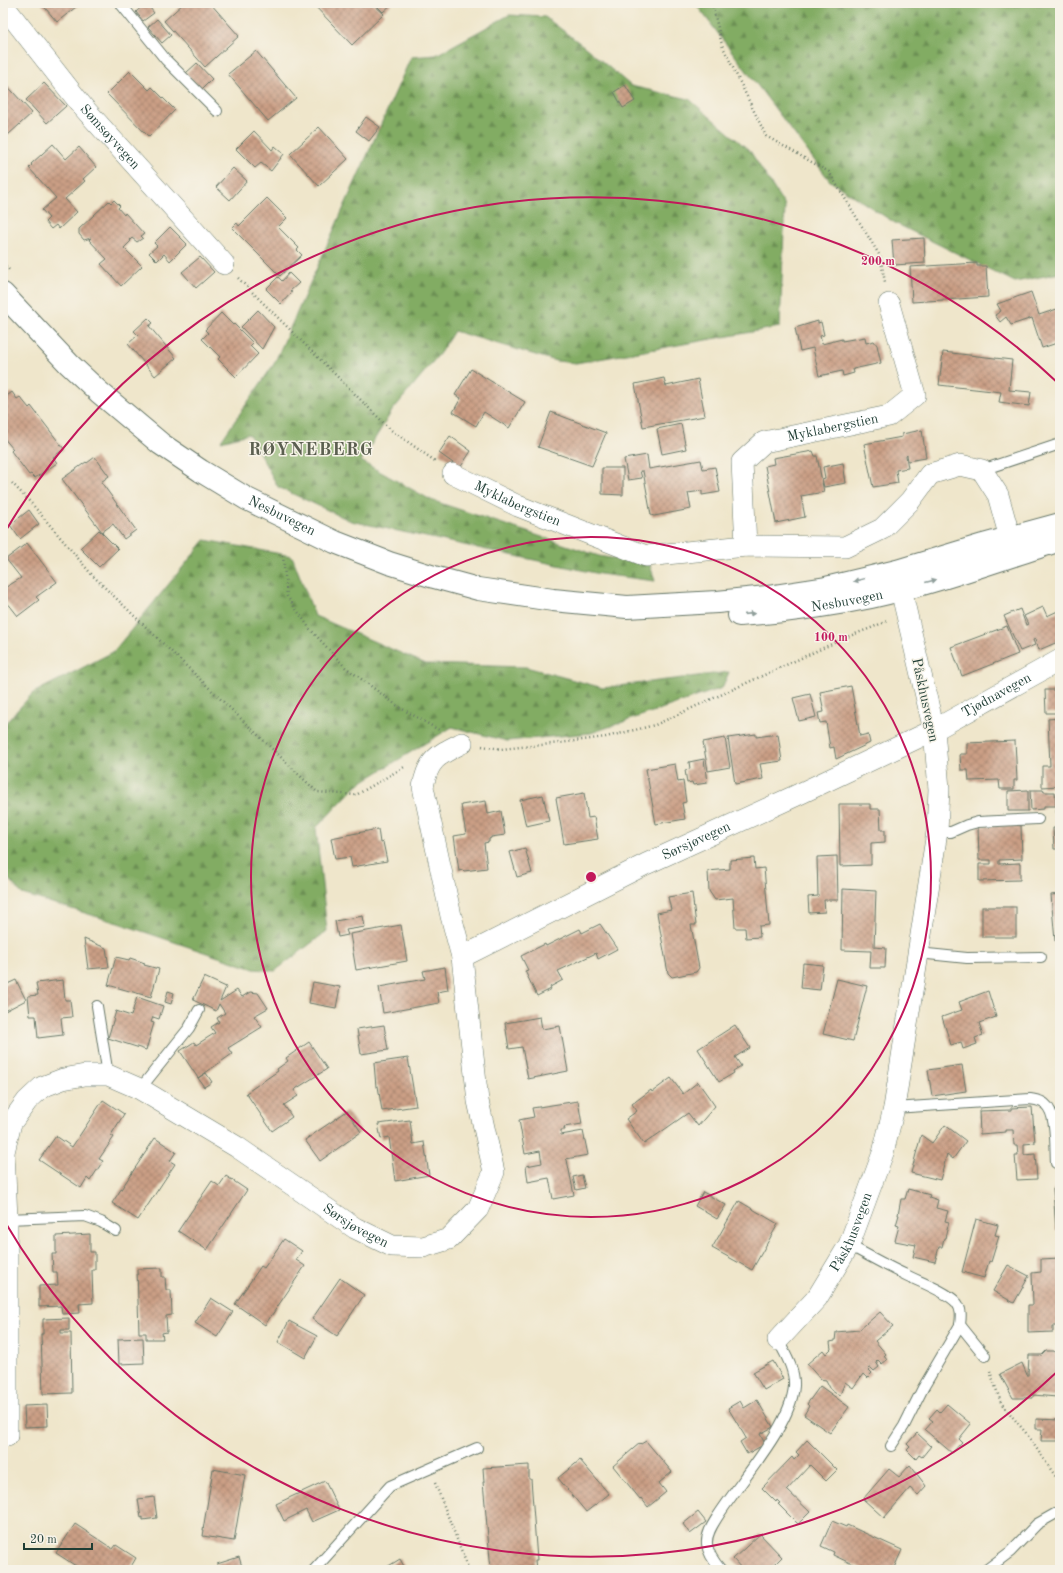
<svg xmlns="http://www.w3.org/2000/svg" width="1063" height="1573" viewBox="0 0 1063 1573" font-family="'Old Standard TT',serif">
<style>
.forest{fill:url(#forest-firs);stroke:#50744c}
.building{fill:url(#building-cross-hatch)}
.lines{fill:none;stroke-linecap:round;stroke-linejoin:round}
.service-casing{stroke:#687869;stroke-width:12}
.minor-casing{stroke:#687869;stroke-width:22}
.primary-casing{stroke:#687869;stroke-width:24}
.path{stroke:#687869;stroke-width:2.5;stroke-dasharray:1 3;stroke-linecap:butt}
.service{stroke:#fff;stroke-width:10}
.minor{stroke:#fff;stroke-width:21}
.primary{stroke:#fff;stroke-width:22}
.oneway{fill:#8f9e9a}
.ring{fill:none;stroke:#c2185b;stroke-width:2}
.labels{text-anchor:middle;dominant-baseline:central;stroke-width:3;stroke-linejoin:round;paint-order:stroke}
.street-label{font-size:14px;fill:#1f3d34;stroke:#f7f3e8}
.district-label{font-size:18px;font-weight:bold;letter-spacing:1px;fill:#5b5f50;stroke:#f7f3e8}
.centre{fill:#c2185b;stroke:#f7f3e8;stroke-width:2}
.ring-label{font-size:12px;text-anchor:middle;font-weight:bold;fill:#c2185b;stroke:#f7f3e8;stroke-width:3;stroke-linejoin:round;paint-order:stroke}
</style>
<defs>
<pattern id="forest-firs" width="22" height="20" patternUnits="userSpaceOnUse"><rect width="22" height="20" fill="#82ac63"/><path d="M5 1l3.5 6h-7zM16 11l3.5 6h-7z" fill="#6a8d52"/></pattern>
<pattern id="building-cross-hatch" width="8" height="8" patternUnits="userSpaceOnUse"><rect width="8" height="8" fill="#cb9f85"/><path d="M0 0l8 8M0 8l8-8" fill="none" stroke="#a4836e"/></pattern>
</defs>
<rect width="100%" height="100%" fill="#f7f3e8"/>
<filter id="ink" filterUnits="userSpaceOnUse"><feTurbulence type="fractalNoise" baseFrequency=".025" numOctaves="2"/><feDisplacementMap in="SourceGraphic" scale="8" xChannelSelector="R" yChannelSelector="G"/><feConvolveMatrix kernelMatrix="1 2 1 2 8 2 1 2 1" color-interpolation-filters="sRGB"/></filter>
<filter id="wash" filterUnits="userSpaceOnUse"><feTurbulence type="fractalNoise" baseFrequency=".012" numOctaves="4" result="noise"/><feDisplacementMap in="SourceGraphic" scale="16" xChannelSelector="R" yChannelSelector="G"/><feGaussianBlur stdDeviation="0.9" result="paint"/><feColorMatrix in="noise" values="0 0 0 0 0 0 0 0 0 0 0 0 0 0 0 0 0 1.4 0 .05"/><feComposite in="paint" operator="in"/></filter>
<g filter="url(#wash)">
<rect width="100%" height="100%" fill="#efe6cb"/>
<!-- forest -->
<g class="forest">
<polygon points="695,3 1060,3 1060,273 1015,282 895,223 830,181"/>
<polygon points="509,15 545,17 585,47 631,86 689,99 750,151 785,206 780,327 576,363 556,361 454,331 440,353 392,411 361,461 431,500 599,556 650,565 655,581 600,574 351,521 278,487 249,434 221,441 274,364 411,57 436,55"/>
<polygon points="205,540 292,556 315,616 426,664 526,667 603,688 729,672 722,688 591,733 507,741 452,727 357,785 316,828 327,931 275,971 254,969 118,923 22,894 3,873 3,726 33,693 113,652"/>
</g>
<g id="blocks">
<!-- building -->
<g class="building">
<polygon points="41,3 81,3 57,22"/>
<polygon points="146,3 154,13 143,21 136,12"/>
<polygon points="184,3 210,3 239,36 205,67 164,21"/>
<polygon points="312,3 372,3 384,14 352,45"/>
<polygon points="374,3 393,3 383,12"/>
<polygon points="157,19 171,35 162,43 148,27"/>
<polygon points="256,51 296,98 268,121 228,74"/>
<polygon points="197,63 212,79 201,90 186,73"/>
<polygon points="130,71 149,90 152,87 175,110 149,137 107,94"/>
<polygon points="3,81 32,113 8,135 3,129"/>
<polygon points="44,83 66,106 47,123 26,100"/>
<polygon points="625,85 635,101 623,108 614,92"/>
<polygon points="366,117 380,127 369,141 356,131"/>
<polygon points="319,127 348,159 319,186 290,154"/>
<polygon points="254,131 272,150 275,146 284,154 271,171 261,163 255,168 236,149"/>
<polygon points="53,144 66,159 79,147 96,167 83,179 85,181 65,199 77,212 59,229 56,225 51,229 45,222 49,218 42,210 56,198 29,168 32,165 31,164"/>
<polygon points="233,168 247,181 230,200 216,187"/>
<polygon points="267,198 287,218 278,227 299,248 297,250 302,255 280,276 232,228 237,223 239,226"/>
<polygon points="114,200 120,206 118,208 124,215 125,213 144,234 141,236 143,238 137,242 132,238 130,240 131,241 124,248 142,266 121,286 101,264 107,259 89,240 91,238 84,240 79,234 79,229 109,201 111,203"/>
<polygon points="170,227 187,244 170,261 164,254 157,261 149,253 157,246 154,243"/>
<polygon points="924,238 925,263 894,265 892,240"/>
<polygon points="200,257 214,272 196,288 182,272"/>
<polygon points="977,263 977,266 986,266 988,297 912,302 910,267"/>
<polygon points="289,273 299,283 290,291 292,292 281,304 266,289 278,277 282,281"/>
<polygon points="1031,292 1039,315 1060,308 1060,342 1042,348 1032,318 1011,325 1006,317 1000,322 995,315 1001,311 997,304"/>
<polygon points="258,310 274,327 262,349 241,327"/>
<polygon points="221,313 233,325 234,324 253,343 250,346 258,354 236,377 218,359 220,357 202,339 208,333 205,330"/>
<polygon points="148,318 153,323 149,326 176,358 155,376 128,344 138,335 134,331"/>
<polygon points="818,321 818,323 821,322 824,335 820,336 822,344 842,339 842,341 865,337 866,343 874,341 877,345 881,363 853,369 854,373 843,376 842,371 819,376 813,348 800,351 795,328"/>
<polygon points="943,352 1012,360 1009,390 1031,392 1029,406 999,402 1001,392 939,385"/>
<polygon points="471,369 525,402 509,428 484,412 476,426 453,412 461,398 455,395"/>
<polygon points="664,378 666,386 698,379 705,416 643,427 635,384"/>
<polygon points="12,392 17,399 20,397 29,408 31,406 64,449 53,457 57,463 35,478 31,474 29,475 11,451 13,449 3,437 3,399"/>
<polygon points="551,412 606,433 592,466 538,447"/>
<polygon points="681,424 686,449 662,454 657,429"/>
<polygon points="922,430 926,458 908,461 907,455 906,456 908,468 896,470 898,483 873,487 864,444 902,437 902,434"/>
<polygon points="450,436 471,451 460,468 439,453"/>
<polygon points="813,451 815,456 817,456 824,492 801,496 805,517 776,523 765,466 774,464 773,458"/>
<polygon points="647,455 649,469 701,460 703,469 715,467 720,492 702,495 702,491 688,493 691,509 654,516 651,515 643,471 640,471 642,478 628,480 624,459"/>
<polygon points="95,457 109,476 101,482 136,530 124,539 113,524 102,532 62,479 86,462 87,463"/>
<polygon points="843,463 846,483 824,487 822,479 825,478 823,467"/>
<polygon points="602,468 623,468 623,495 602,494"/>
<polygon points="29,510 39,524 20,539 10,525"/>
<polygon points="99,530 118,549 99,567 80,548"/>
<polygon points="27,543 57,582 36,597 39,600 18,616 3,597 3,589 21,578 6,559"/>
<polygon points="1043,607 1047,616 1060,610 1060,641 1039,650 1035,639 1033,640 1035,645 1020,651 1004,616 1020,609 1026,625 1028,624 1024,616"/>
<polygon points="1007,626 1018,654 962,676 951,647"/>
<polygon points="851,686 860,736 868,734 870,743 836,759 834,747 830,748 826,722 820,723 818,713 824,712 820,692"/>
<polygon points="1045,690 1060,690 1060,713 1046,713"/>
<polygon points="810,694 816,717 799,721 793,698"/>
<polygon points="1060,718 1060,786 1042,787 1042,766 1050,766 1048,719"/>
<polygon points="756,734 756,737 778,734 782,761 760,764 763,779 735,784 728,738"/>
<polygon points="725,738 730,767 708,771 703,742"/>
<polygon points="1015,741 1017,780 1014,780 1014,789 1000,789 999,780 969,781 968,770 961,770 960,754 967,754 967,743"/>
<polygon points="704,759 707,783 693,785 692,782 687,783 685,770 690,769 689,762"/>
<polygon points="675,764 678,782 683,781 686,802 682,803 685,819 656,824 646,769"/>
<polygon points="1028,790 1028,811 1008,811 1008,791"/>
<polygon points="1030,790 1043,790 1044,792 1055,792 1056,806 1044,806 1044,809 1031,810"/>
<polygon points="584,793 588,818 594,817 598,839 564,844 556,798"/>
<polygon points="543,795 549,821 526,826 520,800"/>
<polygon points="486,801 488,814 501,811 505,835 491,837 491,838 489,839 489,842 484,843 487,868 464,871 463,870 459,871 454,836 466,834 461,805"/>
<polygon points="839,804 870,804 870,809 880,809 881,830 885,830 885,842 871,843 871,865 840,866"/>
<polygon points="1056,810 1060,810 1060,849 1054,849 1053,828 1058,828"/>
<polygon points="1021,825 1022,859 999,860 999,864 1020,863 1020,880 979,881 979,864 991,864 991,860 979,860 978,826"/>
<polygon points="378,829 380,843 383,842 387,861 352,867 350,857 335,859 331,838"/>
<polygon points="525,848 532,873 517,877 510,852"/>
<polygon points="837,856 838,900 824,900 825,912 809,913 808,897 818,896 817,857"/>
<polygon points="754,858 755,869 764,868 769,925 759,926 760,937 746,938 745,928 735,928 733,898 715,900 709,891 708,871 730,869 730,860"/>
<polygon points="843,889 876,891 874,947 886,948 885,968 870,968 871,951 842,950"/>
<polygon points="692,893 696,925 691,925 699,968 696,972 672,977 668,973 657,913 671,910 668,897"/>
<polygon points="1060,894 1060,940 1055,941 1051,895"/>
<rect x="982" y="907" width="34" height="30"/>
<polygon points="363,916 365,927 346,930 348,935 338,937 335,921"/>
<polygon points="600,924 617,949 598,959 596,953 558,971 563,980 550,987 551,989 537,996 525,971 528,970 521,956 545,944 546,946 580,929 582,933"/>
<polygon points="401,925 407,961 356,970 350,934"/>
<polygon points="84,939 106,948 109,967 88,969"/>
<polygon points="116,957 129,960 130,958 145,963 144,965 159,969 151,997 108,985"/>
<polygon points="803,963 823,965 820,990 801,988"/>
<polygon points="445,967 448,990 437,992 439,1003 383,1013 379,987 425,979 423,971"/>
<polygon points="204,977 226,987 220,1001 237,990 242,997 250,992 258,993 268,1008 254,1016 262,1027 228,1048 232,1054 198,1078 180,1051 194,1042 196,1045 215,1033 211,1027 219,1022 217,1018 225,1013 219,1004 216,1011 193,1000"/>
<polygon points="837,979 867,986 853,1041 823,1034"/>
<polygon points="16,980 26,1000 5,1011 3,1007 3,986"/>
<polygon points="63,980 65,1000 70,1000 72,1017 61,1018 63,1035 38,1038 36,1016 30,1016 28,996 38,995 36,983"/>
<polygon points="313,982 340,987 336,1008 309,1003"/>
<polygon points="168,991 174,993 171,1004 165,1002"/>
<polygon points="988,991 996,1017 979,1023 983,1035 975,1038 977,1044 963,1049 961,1042 951,1045 942,1017 962,1010 959,1002"/>
<polygon points="137,997 163,1006 159,1019 153,1017 151,1022 154,1023 146,1050 108,1038 116,1011 131,1016"/>
<polygon points="540,1017 542,1029 560,1026 568,1071 528,1079 522,1047 509,1049 505,1023"/>
<polygon points="384,1025 388,1050 361,1054 357,1029"/>
<polygon points="735,1025 750,1048 735,1057 741,1066 733,1071 734,1073 719,1082 698,1049"/>
<polygon points="309,1042 327,1069 294,1090 298,1096 284,1105 292,1117 272,1131 246,1093 278,1071 277,1069 288,1061 286,1058"/>
<polygon points="408,1058 416,1106 382,1111 378,1086 376,1087 374,1063"/>
<polygon points="962,1065 966,1091 932,1096 928,1070"/>
<polygon points="206,1073 212,1082 204,1087 198,1078"/>
<polygon points="671,1078 683,1094 698,1082 715,1106 698,1126 688,1113 644,1144 626,1119 637,1111 632,1104 651,1090 652,1092"/>
<polygon points="103,1100 124,1114 111,1135 114,1137 99,1159 103,1161 90,1181 87,1178 81,1188 39,1160 56,1136 72,1147"/>
<polygon points="578,1101 582,1124 564,1127 565,1130 561,1130 561,1135 583,1131 588,1155 566,1159 567,1160 574,1195 553,1199 549,1178 528,1182 526,1166 542,1163 540,1151 525,1154 519,1120 534,1117 532,1108"/>
<polygon points="1032,1107 1035,1143 1024,1144 1024,1155 1035,1154 1037,1179 1017,1180 1015,1155 1018,1155 1017,1145 1014,1145 1013,1130 1006,1130 1006,1132 980,1134 979,1111 1011,1110 1011,1108"/>
<polygon points="347,1111 361,1132 320,1161 305,1140"/>
<polygon points="410,1120 413,1144 424,1142 429,1175 395,1181 389,1137 381,1139 378,1124"/>
<polygon points="945,1125 966,1141 953,1159 947,1154 940,1180 911,1173 921,1135 932,1143"/>
<polygon points="155,1138 176,1152 170,1161 175,1164 138,1220 112,1203"/>
<polygon points="582,1175 585,1188 576,1190 573,1177"/>
<polygon points="226,1176 247,1190 207,1250 178,1231 212,1181 219,1186"/>
<polygon points="1060,1188 1060,1230 1056,1230 1053,1189"/>
<polygon points="908,1189 930,1195 929,1197 938,1200 936,1208 948,1211 945,1221 949,1222 945,1238 944,1238 942,1247 939,1247 935,1262 913,1257 916,1245 895,1241 899,1226 896,1225 899,1215 898,1215 901,1199 905,1199"/>
<polygon points="703,1192 726,1205 717,1219 695,1206"/>
<polygon points="739,1201 778,1224 752,1270 712,1248"/>
<polygon points="976,1219 998,1225 995,1235 999,1236 991,1262 989,1261 984,1278 962,1272"/>
<polygon points="90,1234 90,1252 95,1252 95,1270 92,1270 93,1303 79,1304 80,1313 62,1314 61,1306 39,1307 39,1286 58,1285 57,1272 53,1272 52,1254 56,1254 56,1236"/>
<polygon points="284,1239 302,1251 296,1260 305,1266 265,1325 235,1304 261,1266 264,1268"/>
<polygon points="1060,1258 1060,1326 1053,1326 1053,1332 1028,1333 1028,1305 1033,1305 1032,1273 1041,1272 1041,1259"/>
<polygon points="1008,1265 1029,1276 1014,1303 993,1291"/>
<polygon points="162,1268 162,1277 165,1277 166,1290 171,1290 172,1315 166,1316 167,1332 162,1333 163,1339 146,1339 146,1333 139,1333 137,1269"/>
<polygon points="340,1278 364,1295 337,1336 312,1319"/>
<polygon points="211,1298 233,1312 217,1337 195,1323"/>
<polygon points="880,1312 893,1326 875,1341 886,1354 884,1356 887,1360 882,1364 878,1360 876,1362 879,1367 874,1371 871,1368 868,1369 872,1373 867,1378 863,1374 853,1388 845,1382 840,1395 835,1393 831,1390 826,1380 820,1379 807,1364 823,1350 826,1354 831,1349 830,1342 835,1341 836,1332 859,1330"/>
<polygon points="69,1318 69,1330 61,1330 61,1333 71,1333 72,1393 43,1394 41,1334 43,1334 43,1319"/>
<polygon points="289,1321 317,1336 305,1358 278,1342"/>
<polygon points="143,1338 144,1363 119,1364 118,1339"/>
<polygon points="1046,1351 1054,1351 1057,1355 1060,1355 1060,1395 1057,1397 1033,1395 1033,1398 1013,1398 1000,1374 1022,1363 1027,1375 1028,1375 1029,1355 1042,1355"/>
<polygon points="773,1361 783,1379 764,1390 753,1372"/>
<polygon points="820,1386 849,1407 830,1433 804,1415 809,1406 807,1404"/>
<polygon points="757,1400 773,1427 760,1434 765,1444 747,1454 740,1442 746,1438 728,1408 740,1401 744,1408"/>
<polygon points="947,1404 971,1424 959,1439 962,1442 952,1453 925,1430 933,1421 929,1418 937,1409 940,1412"/>
<polygon points="47,1405 48,1426 25,1427 24,1406"/>
<polygon points="1036,1419 1060,1420 1060,1441 1041,1441 1042,1429 1036,1429"/>
<polygon points="917,1433 931,1446 922,1457 919,1455 916,1459 907,1450 910,1447 907,1444"/>
<polygon points="807,1440 837,1470 826,1481 810,1465 787,1490 810,1512 798,1524 778,1504 780,1503 777,1500 776,1502 762,1488 792,1457 794,1460 799,1455 796,1452"/>
<polygon points="646,1441 672,1472 659,1483 666,1492 648,1507 641,1498 640,1499 613,1466 640,1443 641,1444"/>
<polygon points="580,1460 609,1494 586,1512 558,1478"/>
<polygon points="529,1465 529,1479 531,1479 537,1560 535,1560 536,1570 491,1570 483,1482 484,1482 483,1468"/>
<polygon points="910,1465 926,1486 918,1495 910,1488 884,1518 863,1499 889,1469 899,1477"/>
<polygon points="213,1469 245,1475 234,1541 203,1536 204,1530 203,1530"/>
<polygon points="325,1481 339,1510 312,1522 306,1510 284,1521 276,1504"/>
<polygon points="154,1497 157,1518 143,1520 143,1517 141,1518 138,1499"/>
<polygon points="698,1512 706,1522 690,1534 683,1524"/>
<polygon points="832,1521 846,1527 847,1525 902,1550 893,1570 865,1570 833,1555 834,1552 821,1546"/>
<polygon points="75,1524 113,1549 116,1545 136,1558 129,1570 82,1570 56,1553"/>
<polygon points="760,1534 782,1557 769,1570 743,1570 733,1559"/>
<polygon points="239,1557 243,1570 218,1570 217,1564"/>
<polygon points="400,1559 406,1570 382,1570"/>
</g>
</g>
</g>
<g filter="url(#ink)">
<use href="#blocks" fill-opacity="0" stroke="#687869" stroke-width="1"/>
<g class="lines">
<defs>
<g id="service">
<polyline points="120,3 166,60 217,111"/>
<polyline points="982,470 1060,444"/>
<polyline points="937,832 951,832 967,825 978,822 1038,819"/>
<polyline points="918,953 967,958 1041,957"/>
<polyline points="97,1006 108,1075"/>
<polyline points="140,1089 189,1028 199,1010"/>
<path d="M894 1108 1030 1099C1035 1100 1040 1100 1045 1104 1057 1113 1055 1148 1056 1163"/>
<polyline points="7,1219 85,1216 101,1222 116,1231"/>
<path d="M849 1245C867 1255 885 1265 904 1274 919 1282 944 1290 956 1302 962 1309 961 1317 960 1325L923 1388 904 1426 891 1446"/>
<polyline points="960,1325 985,1356"/>
<polyline points="314,1570 390,1486 477,1448"/>
<path d="M721 1570C715 1563 708 1554 707 1544 706 1534 713 1524 718 1516 740 1481 791 1426 794 1386 795 1369 785 1354 778 1340"/>
<polyline points="986,1570 1010,1552 1037,1524 1060,1511"/>
</g>
<g id="minor">
<path id="s1" d="M3 5 83 107 224 264"/>
<path id="s2" d="M453 474 518 506 646 556 746 546 845 547 882 529 910 501 930 474 960 465 982 470 998 495 1010 538"/>
<path id="s3" d="M746 546 742 462 764 442 889 416 915 395 889 304"/>
<path d="M462 743C438 755 428 759 423 787L451 916 462 957"/>
<path id="s4" d="M778 1340 817 1298 849 1245 883 1153 894 1108 937 832 939 789 934 730 897 573"/>
<path id="s5" d="M7 1436V1219L4 1152 11 1123 27 1101 42 1087 63 1079 85 1075H108L140 1089 237 1147 355 1228 392 1246 423 1247 449 1239 478 1209 494 1172 478 1101 462 957 646 864 795 796 934 730 1060 660"/>
</g>
<g id="primary">
<path id="s6" d="M3 294 69 364 99 392 161 444 201 471 247 499 335 542 389 563 434 577 478 589 553 600 627 607 717 602 767 597 826 588 897 571 983 545 1060 524"/>
<path id="s7" d="M739 615C783 612 828 606 871 597 935 583 998 560 1060 540"/>
</g>
</defs>
<!-- service casing -->
<use href="#service" class="service-casing"/>
<!-- minor casing -->
<use href="#minor" class="minor-casing"/>
<!-- primary casing -->
<use href="#primary" class="primary-casing"/>
<!-- path -->
<g class="path">
<polyline points="712,3 722,45 766,136 829,172 880,256 885,282"/>
<polyline points="3,263 11,272"/>
<polyline points="238,278 391,430 435,461"/>
<polyline points="12,483 32,504 93,576 317,792 356,795 406,766"/>
<polyline points="283,556 287,596 310,629 345,667 399,707 439,730"/>
<polyline points="482,746 501,749 551,744 606,737 655,725 847,637 871,628 887,621"/>
<polyline points="990,1371 1001,1403 1026,1433 1060,1483"/>
<polyline points="435,1483 469,1570"/>
</g>
<!-- service -->
<use href="#service" class="service"/>
<!-- minor -->
<use href="#minor" class="minor"/>
<!-- primary -->
<use href="#primary" class="primary"/>
</g>
<!-- one-way arrows -->
<defs><path id="oneway-solid" d="M-6-.8H1V-3.2L6.5 0L1 3.2V.8H-6Z"/></defs>
<g class="oneway">
<use href="#oneway-solid" transform="translate(859 580) rotate(166)"/>
<use href="#oneway-solid" transform="translate(931 581) rotate(-15)"/>
<use href="#oneway-solid" transform="translate(749 614) rotate(-5)"/>
</g>
</g>
<!-- distance rings -->
<g class="ring">
<circle cx="591" cy="877" r="340"/>
<path d="M1059 1370A680 680 0 0 1 5 1222M5 532A680 680 0 0 1 1059 384"/>
</g>
<g class="labels">
<!-- street labels -->
<g class="street-label">
<text stroke="none"><textPath href="#s1" startOffset="170">Sømsøyvegen</textPath></text>
<text stroke="none"><textPath href="#s3" startOffset="184">Myklabergstien</textPath></text>
<text stroke="none"><textPath href="#s2" startOffset="71">Myklabergstien</textPath></text>
<text stroke="none"><textPath href="#s6" startOffset="359">Nesbuvegen</textPath></text>
<text stroke="none"><textPath href="#s7" startOffset="109">Nesbuvegen</textPath></text>
<text stroke="none"><textPath href="#s5" startOffset="1715">Tjødnavegen</textPath></text>
<text transform="translate(925 700) rotate(78)">Påskhusvegen</text>
<text stroke="none"><textPath href="#s5" startOffset="1381">Sørsjøvegen</textPath></text>
<text stroke="none"><textPath href="#s5" startOffset="720">Sørsjøvegen</textPath></text>
<text stroke="none"><textPath href="#s4" startOffset="132">Påskhusvegen</textPath></text>
</g>
<!-- district labels -->
<g class="district-label">
<text x="311" y="450">RØYNEBERG</text>
</g>
</g>
<circle cx="591" cy="877" r="6" class="centre"/>
<g class="ring-label">
<text x="878" y="265">200 m</text>
<text x="831" y="641">100 m</text>
</g>
<!-- margin -->
<rect width="1063" height="1573" fill="none" stroke="#f7f3e8" stroke-width="16"/>
<!-- scale -->
<path d="M24 1543v6h68v-6" fill="none" stroke="#1f3d34" stroke-width="2"/>
<text x="30" y="1543" font-size="12" fill="#1f3d34" stroke="#f7f3e8" stroke-width="3" paint-order="stroke">20 m</text>
</svg>
